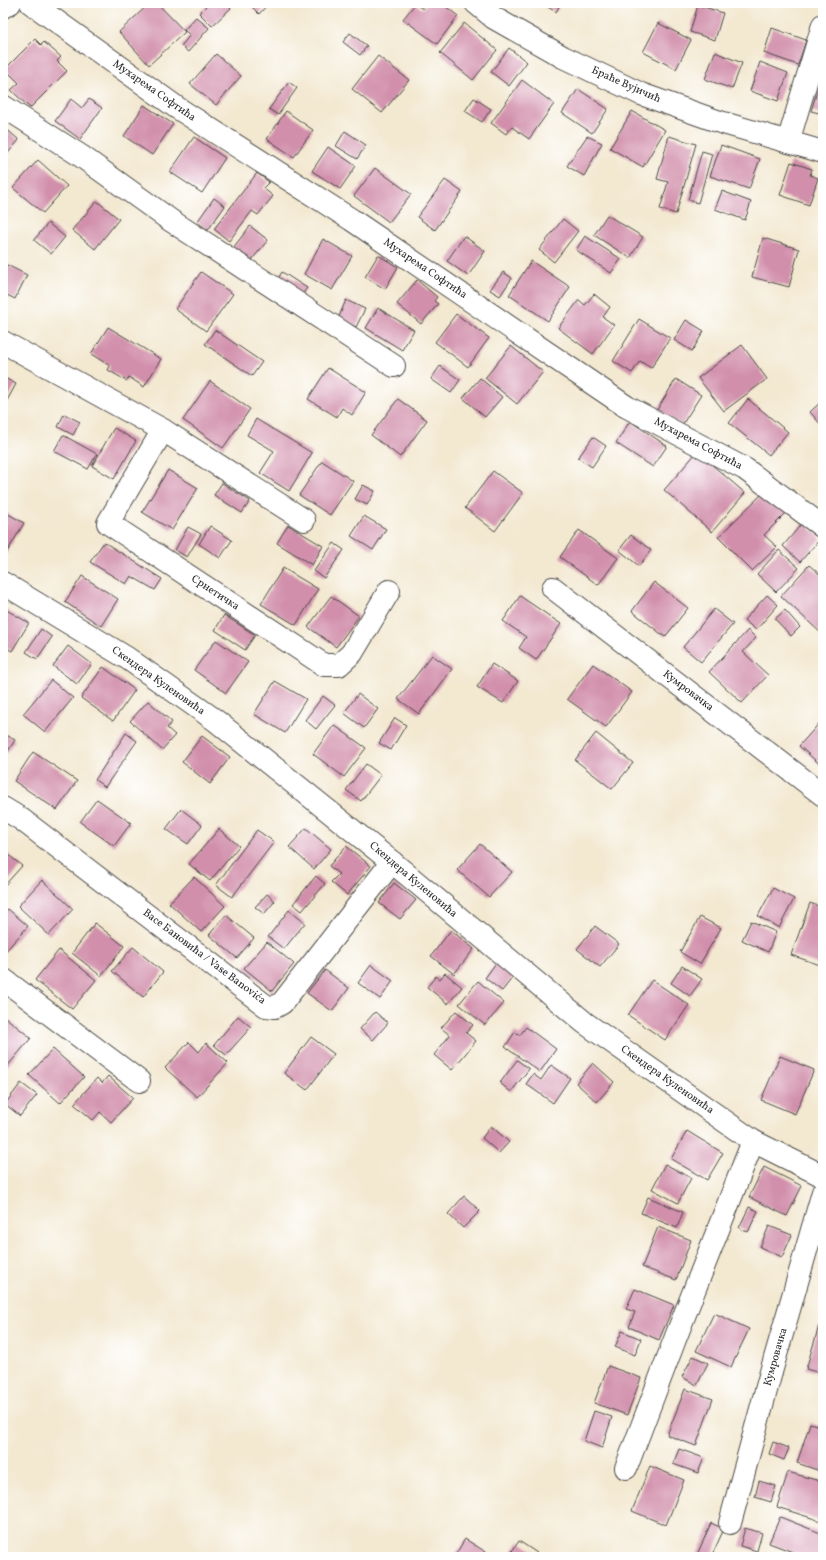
<svg xmlns="http://www.w3.org/2000/svg" width="826" height="1560" viewBox="0 0 826 1560" font-family="Vollkorn,serif">
<style>
.building{fill:#d18fab}
.lines{fill:none;stroke-linecap:round;stroke-linejoin:round}
.minor-casing{stroke:#494744;stroke-width:24}
.minor{stroke:#fff;stroke-width:22}
.labels{text-anchor:middle;dominant-baseline:central;stroke-width:3;stroke-linejoin:round;paint-order:stroke}
.street-label{font-size:11px;fill:#2b2b2b;stroke:#fff}
</style>
<rect width="100%" height="100%" fill="#fff"/>
<filter id="ink" filterUnits="userSpaceOnUse"><feTurbulence type="fractalNoise" baseFrequency=".025" numOctaves="2"/><feDisplacementMap in="SourceGraphic" scale="8" xChannelSelector="R" yChannelSelector="G"/><feConvolveMatrix kernelMatrix="1 2 1 2 8 2 1 2 1" color-interpolation-filters="sRGB"/></filter>
<filter id="wash" filterUnits="userSpaceOnUse"><feTurbulence type="fractalNoise" baseFrequency=".012" numOctaves="4" result="noise"/><feDisplacementMap in="SourceGraphic" scale="16" xChannelSelector="R" yChannelSelector="G"/><feGaussianBlur stdDeviation="0.9" result="paint"/><feColorMatrix in="noise" values="0 0 0 0 0 0 0 0 0 0 0 0 0 0 0 0 0 1.4 0 .05"/><feComposite in="paint" operator="in"/></filter>
<g filter="url(#wash)">
<rect width="100%" height="100%" fill="#f3e8d0"/>
<g id="blocks">
<!-- building -->
<g class="building">
<polygon points="150,3 157,3 185,32 149,65 119,32"/>
<polygon points="209,3 226,3 231,8 212,26 199,13"/>
<polygon points="248,3 269,3 259,14"/>
<polygon points="427,3 441,3 458,16 437,44 403,19 415,4 423,9"/>
<polygon points="541,3 561,3 556,12"/>
<polygon points="698,5 723,13 715,40 690,32"/>
<polygon points="196,17 209,28 188,52 181,46 190,35 184,30"/>
<polygon points="464,23 497,50 473,80 440,53"/>
<polygon points="658,23 691,40 676,69 643,52"/>
<polygon points="772,28 806,40 798,65 764,53"/>
<polygon points="350,33 367,46 360,55 343,42"/>
<polygon points="35,39 41,45 44,42 61,57 57,61 67,71 30,108 11,90 19,83 5,69"/>
<polygon points="509,48 527,62 509,86 491,72"/>
<polygon points="715,52 742,63 732,89 705,79"/>
<polygon points="216,54 241,76 216,105 190,84"/>
<polygon points="378,56 409,80 382,113 352,89"/>
<polygon points="760,62 788,73 778,101 750,91"/>
<polygon points="823,72 823,114 811,111"/>
<polygon points="522,80 554,104 529,139 512,127 506,134 491,123"/>
<polygon points="289,82 297,88 278,115 269,109"/>
<polygon points="578,89 608,109 592,133 562,113"/>
<polygon points="474,98 491,109 482,122 465,111"/>
<polygon points="71,99 82,108 89,99 102,108 80,139 55,121"/>
<polygon points="144,105 173,124 152,155 124,136"/>
<polygon points="286,111 313,130 294,157 267,139"/>
<polygon points="632,111 665,130 643,167 610,148"/>
<polygon points="3,126 19,140 3,159"/>
<polygon points="345,131 366,145 357,159 336,146"/>
<polygon points="587,136 602,143 584,176 567,166"/>
<polygon points="669,136 696,144 676,214 660,209 668,182 657,179"/>
<polygon points="194,137 225,158 202,193 170,172"/>
<polygon points="721,145 760,159 749,189 710,176"/>
<polygon points="328,147 356,166 340,189 312,171"/>
<polygon points="702,151 712,154 698,203 688,200"/>
<polygon points="38,160 67,186 43,213 13,188"/>
<polygon points="791,162 812,169 810,175 818,178 809,205 780,195"/>
<polygon points="375,168 411,194 389,222 354,196"/>
<polygon points="257,173 269,182 263,188 273,196 258,215 252,211 229,241 214,229"/>
<polygon points="445,180 462,192 435,230 417,217"/>
<polygon points="722,191 751,202 745,220 715,209"/>
<polygon points="214,198 225,206 208,230 197,222"/>
<polygon points="97,201 119,219 95,249 72,230"/>
<polygon points="823,208 823,223 819,222"/>
<polygon points="607,215 643,237 630,258 594,235"/>
<polygon points="563,219 578,231 554,262 539,250"/>
<polygon points="48,223 65,237 51,254 34,240"/>
<polygon points="250,226 268,240 250,262 233,248"/>
<polygon points="464,236 485,251 468,276 447,261"/>
<polygon points="585,236 621,259 611,273 576,250"/>
<polygon points="763,238 799,249 789,287 752,277"/>
<polygon points="323,239 352,256 332,290 304,274"/>
<polygon points="378,255 398,267 385,289 365,277"/>
<polygon points="531,261 570,287 548,321 509,295"/>
<polygon points="3,263 27,275 15,299 3,293"/>
<polygon points="201,272 233,294 206,331 175,309"/>
<polygon points="282,272 307,288 299,299 275,283"/>
<polygon points="503,272 512,278 500,296 490,290"/>
<polygon points="417,280 437,297 434,301 438,304 421,324 397,304"/>
<polygon points="594,294 610,307 603,317 614,325 593,354 558,328 579,300 585,305"/>
<polygon points="346,300 365,309 356,327 338,319"/>
<polygon points="378,308 414,330 402,350 366,328"/>
<polygon points="456,314 489,338 468,367 435,342"/>
<polygon points="639,319 670,338 651,368 640,361 632,373 613,361"/>
<polygon points="686,320 704,331 692,351 674,340"/>
<polygon points="108,327 161,359 144,387 129,377 127,381 108,370 110,366 91,354"/>
<polygon points="215,330 262,362 252,376 205,344"/>
<polygon points="742,345 767,379 724,411 698,378"/>
<polygon points="511,346 543,372 517,404 485,378"/>
<polygon points="440,366 460,380 451,393 431,379"/>
<polygon points="328,368 366,392 352,415 342,408 337,417 308,399"/>
<polygon points="3,377 16,384 3,408"/>
<polygon points="480,378 502,397 485,417 463,398"/>
<polygon points="676,379 701,395 682,425 657,410"/>
<polygon points="210,381 250,409 223,448 183,420"/>
<polygon points="398,399 427,420 400,457 371,435"/>
<polygon points="748,399 788,432 769,455 729,423"/>
<polygon points="823,400 823,427 810,412"/>
<polygon points="64,414 80,422 73,435 58,427"/>
<polygon points="256,419 312,453 289,491 260,473 274,451 247,435"/>
<polygon points="630,421 667,446 653,467 616,443"/>
<polygon points="114,428 136,441 114,479 92,466"/>
<polygon points="63,435 97,454 88,469 54,451"/>
<polygon points="593,437 606,446 592,467 578,458"/>
<polygon points="697,452 745,493 712,532 664,490"/>
<polygon points="322,461 353,481 330,515 299,495"/>
<polygon points="168,470 198,488 172,530 142,512"/>
<polygon points="493,471 523,493 495,531 465,508"/>
<polygon points="222,483 250,501 242,513 214,495"/>
<polygon points="363,485 375,491 367,505 355,499"/>
<polygon points="766,490 787,512 764,535 777,547 752,571 718,537"/>
<polygon points="3,511 24,523 3,559"/>
<polygon points="364,516 386,529 373,550 351,536"/>
<polygon points="803,522 821,538 800,562 783,546"/>
<polygon points="288,525 323,546 312,565 277,543"/>
<polygon points="210,526 232,540 220,558 199,544"/>
<polygon points="188,527 201,534 187,557 175,550"/>
<polygon points="579,530 618,558 598,585 560,557"/>
<polygon points="631,535 651,550 639,566 619,550"/>
<polygon points="104,542 162,579 155,590 131,576 126,584 90,562"/>
<polygon points="334,543 344,550 324,578 314,571"/>
<polygon points="779,550 799,568 776,592 757,574"/>
<polygon points="809,565 823,577 823,635 781,596"/>
<polygon points="283,568 318,589 296,625 261,604"/>
<polygon points="82,576 118,599 101,626 65,602"/>
<polygon points="654,582 688,608 665,637 632,611"/>
<polygon points="767,595 778,605 756,630 744,620"/>
<polygon points="331,596 359,616 336,647 308,627"/>
<polygon points="520,596 561,624 536,660 519,648 526,637 503,621"/>
<polygon points="3,608 29,623 12,651 3,646"/>
<polygon points="714,609 733,624 701,662 683,647"/>
<polygon points="785,610 800,627 791,636 775,619"/>
<polygon points="224,615 255,635 245,650 215,630"/>
<polygon points="41,629 52,637 37,659 26,652"/>
<polygon points="748,630 756,638 743,652 768,675 742,703 709,672"/>
<polygon points="216,640 248,662 226,693 194,670"/>
<polygon points="68,646 92,664 77,684 53,666"/>
<polygon points="432,655 452,669 419,714 398,699"/>
<polygon points="492,664 518,681 503,703 477,687"/>
<polygon points="593,664 632,692 606,727 567,699"/>
<polygon points="103,667 135,690 113,721 81,698"/>
<polygon points="51,680 73,698 45,732 23,714"/>
<polygon points="275,681 306,699 285,733 254,714"/>
<polygon points="358,694 378,709 364,728 344,713"/>
<polygon points="323,696 335,705 316,729 305,720"/>
<polygon points="148,701 172,722 167,728 175,735 162,750 130,721"/>
<polygon points="395,718 406,725 391,750 379,743"/>
<polygon points="823,719 823,767 799,746"/>
<polygon points="334,725 366,748 344,777 313,754"/>
<polygon points="3,733 15,740 3,759"/>
<polygon points="126,733 137,741 105,787 95,780"/>
<polygon points="596,733 633,763 612,789 575,760"/>
<polygon points="202,736 230,757 210,784 182,762"/>
<polygon points="33,752 77,781 57,810 14,781"/>
<polygon points="366,764 381,775 361,801 346,790"/>
<polygon points="97,799 131,823 114,846 80,822"/>
<polygon points="181,809 202,825 188,844 166,829"/>
<polygon points="306,828 331,849 314,869 289,847"/>
<polygon points="219,829 239,846 210,881 189,864"/>
<polygon points="257,830 274,842 232,897 216,885"/>
<polygon points="480,844 512,872 489,897 457,870"/>
<polygon points="346,846 371,866 347,895 331,882 339,874 329,866"/>
<polygon points="3,850 22,866 3,887"/>
<polygon points="316,876 325,884 302,911 293,904"/>
<polygon points="194,877 225,906 201,932 169,903"/>
<polygon points="42,880 73,909 49,935 18,906"/>
<polygon points="394,883 416,900 400,919 379,903"/>
<polygon points="773,888 794,899 779,928 758,916"/>
<polygon points="267,894 275,901 264,914 255,907"/>
<polygon points="810,903 823,908 823,966 791,955"/>
<polygon points="8,909 28,926 4,953 3,952 3,914"/>
<polygon points="289,910 305,923 284,949 268,937"/>
<polygon points="226,915 254,938 237,958 209,935"/>
<polygon points="700,917 721,928 700,964 680,952"/>
<polygon points="751,921 776,932 768,952 742,940"/>
<polygon points="95,923 124,946 101,976 72,953"/>
<polygon points="595,926 619,944 600,967 577,949"/>
<polygon points="451,930 474,949 454,974 431,956"/>
<polygon points="267,942 294,964 272,991 244,968"/>
<polygon points="133,947 163,972 143,997 112,971"/>
<polygon points="59,950 96,980 72,1009 35,980"/>
<polygon points="496,963 513,977 502,991 485,978"/>
<polygon points="371,965 393,981 380,999 358,983"/>
<polygon points="682,966 702,979 690,996 671,983"/>
<polygon points="325,970 349,988 332,1011 307,993"/>
<polygon points="445,973 462,987 448,1004 427,987 436,976 440,979"/>
<polygon points="652,980 689,1005 665,1040 628,1015"/>
<polygon points="478,981 504,1003 485,1025 459,1004"/>
<polygon points="456,1011 473,1025 466,1033 476,1041 452,1070 434,1055 450,1035 441,1028"/>
<polygon points="375,1012 388,1023 373,1040 360,1029"/>
<polygon points="238,1016 251,1027 226,1055 214,1045"/>
<polygon points="5,1017 31,1038 5,1069 3,1067 3,1020"/>
<polygon points="526,1027 556,1049 540,1072 505,1047 515,1032 520,1035"/>
<polygon points="311,1037 334,1054 307,1090 284,1073"/>
<polygon points="189,1042 199,1052 206,1043 228,1063 197,1097 165,1068"/>
<polygon points="53,1049 84,1077 60,1103 29,1075"/>
<polygon points="780,1056 814,1070 795,1114 761,1100"/>
<polygon points="517,1060 529,1069 511,1092 500,1083"/>
<polygon points="593,1063 614,1082 597,1102 576,1083"/>
<polygon points="551,1065 570,1078 553,1103 526,1084 533,1074 541,1080"/>
<polygon points="108,1076 133,1098 111,1122 100,1112 93,1120 74,1104 97,1078 102,1083"/>
<polygon points="21,1083 37,1095 20,1116 5,1104"/>
<polygon points="491,1126 509,1142 499,1153 482,1138"/>
<polygon points="687,1131 723,1153 707,1180 671,1159"/>
<polygon points="665,1164 691,1178 678,1203 652,1189"/>
<polygon points="764,1167 802,1186 787,1216 749,1197"/>
<polygon points="464,1196 480,1211 463,1228 448,1214"/>
<polygon points="648,1197 683,1212 677,1228 641,1213"/>
<polygon points="749,1207 758,1211 748,1232 739,1228"/>
<polygon points="769,1226 792,1235 782,1257 760,1247"/>
<polygon points="658,1227 691,1240 676,1280 642,1267"/>
<polygon points="635,1289 674,1305 659,1340 629,1327 635,1312 626,1309"/>
<polygon points="714,1313 749,1329 731,1367 696,1351"/>
<polygon points="819,1326 823,1327 823,1374 806,1369"/>
<polygon points="622,1331 641,1339 635,1355 615,1347"/>
<polygon points="693,1356 708,1363 697,1385 682,1377"/>
<polygon points="608,1366 641,1378 627,1415 594,1403"/>
<polygon points="685,1389 713,1399 696,1446 667,1435"/>
<polygon points="594,1411 612,1417 602,1448 584,1441"/>
<polygon points="810,1423 823,1427 823,1472 797,1463"/>
<polygon points="773,1442 789,1448 784,1460 769,1454"/>
<polygon points="679,1449 704,1458 698,1473 673,1464"/>
<polygon points="650,1466 684,1480 666,1525 632,1511"/>
<polygon points="788,1472 823,1482 821,1493 823,1493 823,1515 821,1521 777,1507"/>
<polygon points="759,1481 776,1486 771,1502 755,1497"/>
<polygon points="780,1517 823,1534 823,1557 806,1557 769,1543"/>
<polygon points="711,1523 724,1529 711,1557 696,1557"/>
<polygon points="745,1528 762,1533 757,1551 740,1546"/>
<polygon points="465,1539 494,1557 454,1557"/>
<polygon points="519,1541 537,1553 534,1557 508,1557"/>
</g>
</g>
</g>
<g filter="url(#ink)">
<use href="#blocks" fill-opacity="0" stroke="#494744" stroke-width="1"/>
<g class="lines">
<defs>
<g id="minor">
<polyline points="31,3 176,107 352,220 627,407 745,469 823,527"/>
<polyline points="476,3 494,18 563,57 641,94 720,122 823,152"/>
<polyline points="3,7 10,3"/>
<polyline points="3,106 81,156 170,220 394,366"/>
<polyline points="788,142 823,25"/>
<polyline points="3,342 163,430 304,520"/>
<polyline points="163,430 108,523 324,665 339,665 352,653 389,591"/>
<polyline points="3,583 127,658 215,720 392,862 585,1023 753,1141 823,1176"/>
<polyline points="553,588 823,795"/>
<polyline points="3,808 21,819 266,1006 275,1007 282,1003 392,862"/>
<polyline points="3,979 139,1081"/>
<polyline points="626,1468 677,1334 753,1141"/>
<polyline points="730,1523 771,1372 823,1192"/>
</g>
</defs>
<!-- minor casing -->
<use href="#minor" class="minor-casing"/>
<!-- minor -->
<use href="#minor" class="minor"/>
</g>
</g>
<g class="labels">
<!-- street labels -->
<g class="street-label">
<text transform="translate(626 85) rotate(24)">Браће Вујичић</text>
<text transform="translate(154 91) rotate(35)">Мухарема Софтића</text>
<text transform="translate(425 269) rotate(34)">Мухарема Софтића</text>
<text transform="translate(698 444) rotate(28)">Мухарема Софтића</text>
<text transform="translate(215 593) rotate(33)">Срнетичка</text>
<text transform="translate(158 681) rotate(35)">Скендера Куленовића</text>
<text transform="translate(688 691) rotate(37)">Кумровачка</text>
<text transform="translate(413 880) rotate(40)">Скендера Куленовића</text>
<text transform="translate(204 957) rotate(37)">Васе Бановића / Vase Banovića</text>
<text transform="translate(667 1080) rotate(35)">Скендера Куленовића</text>
<text transform="translate(776 1357) rotate(-74)">Кумровачка</text>
</g>
</g>
<!-- margin -->
<rect width="826" height="1560" fill="none" stroke="#fff" stroke-width="16"/>
</svg>
